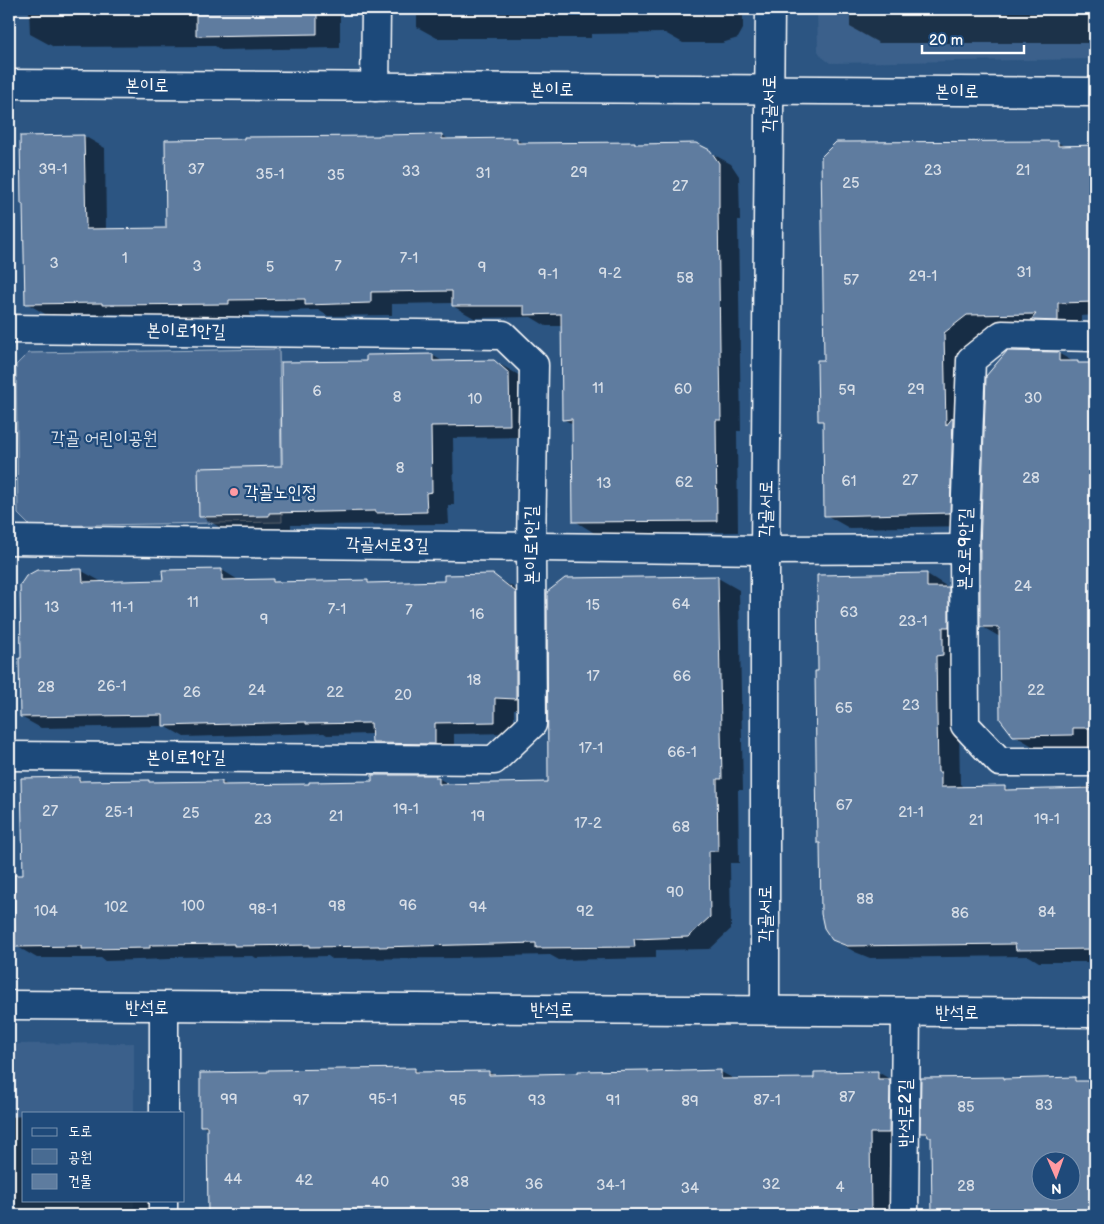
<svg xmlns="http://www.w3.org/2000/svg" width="1104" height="1224" viewBox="0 0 1104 1224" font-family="'Balsamiq Sans','Poor Story',sans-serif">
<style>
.built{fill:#3b618b}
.green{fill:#486b92;stroke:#a4b5c8}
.shadow{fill:#0007;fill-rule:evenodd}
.building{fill:#5e7c9f;stroke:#fff;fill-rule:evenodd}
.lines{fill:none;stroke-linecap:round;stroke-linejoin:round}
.minor-casing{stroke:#fff;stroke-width:31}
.minor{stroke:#1f4a7a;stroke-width:28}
.poi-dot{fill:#ff9aa2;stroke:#1f4a7a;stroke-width:2}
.labels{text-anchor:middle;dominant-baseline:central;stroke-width:4.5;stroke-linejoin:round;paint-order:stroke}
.number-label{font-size:15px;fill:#d7dee7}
.street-label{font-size:18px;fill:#fff;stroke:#1f4a7a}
.park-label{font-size:18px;fill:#dae1e9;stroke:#1f4a7a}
.poi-label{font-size:18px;fill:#fff;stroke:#1f4a7a;text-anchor:start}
</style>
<rect width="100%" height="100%" fill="#2c5582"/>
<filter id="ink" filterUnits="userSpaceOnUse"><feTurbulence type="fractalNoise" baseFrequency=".02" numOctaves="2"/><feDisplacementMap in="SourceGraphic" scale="10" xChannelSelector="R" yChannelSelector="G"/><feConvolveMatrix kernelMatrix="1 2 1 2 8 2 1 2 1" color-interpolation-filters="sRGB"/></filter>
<g filter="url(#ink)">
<!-- built -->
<g class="built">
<polygon points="817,9 1095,9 1095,59 830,63 822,57 818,51"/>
<polygon points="134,1043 134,1113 24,1113 24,1200 134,1200 134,1215 9,1215 9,1044"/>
</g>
<!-- green -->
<polygon class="green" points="279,349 282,522 30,526 18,514 16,365 28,353"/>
<!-- shadow -->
<g class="shadow">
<polygon points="9,9 10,9 11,56 9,56"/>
<polygon points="29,9 340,9 340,48 221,50 215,46 54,47 30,34"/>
<polygon points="417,9 743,9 743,29 738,38 722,43 683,43 665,33 591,34 591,38 437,38 417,27"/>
<polygon points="850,9 1095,9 1095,43 879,43 850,27"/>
<polygon points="442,135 450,140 516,139 526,145 634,143 638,145 709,152 731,164 739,176 740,220 738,220 741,431 737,431 738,532 596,534 575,521 573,424 563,419 562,326 546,326 531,317 474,318 453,306 453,303 392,304 392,315 328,316 318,310 250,312 250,316 188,317 186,316 124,316 121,314 47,315 26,303 21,137 84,136 105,148 106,230 167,229"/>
<polygon points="1057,142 1066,147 1095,146 1095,315 1081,316 1081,333 967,346 972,526 849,528 826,515 824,423 819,420 825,361"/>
<polygon points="1058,353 1074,362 1078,362 1082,365 1095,364 1095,749 1039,750 1014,735 1000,637 981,626"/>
<polygon points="432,355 444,362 494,361 517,374 531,386 531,437 453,438 454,505 448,505 449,524 291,525 291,528 223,529 200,516 283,467 368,363"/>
<polygon points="222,570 240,581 273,580 278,583 368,581 372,584 445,583 493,576 513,587 535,605 536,710 514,709 514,733 454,734 454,755 393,754 373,743 373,734 327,735 324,733 184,737 165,726 41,728 21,717 23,659 82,571 102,582 164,582 164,571"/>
<polygon points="927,574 970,601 958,668 960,784 962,786 962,788 1004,787 1011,791 1082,790 1082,787 1095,787 1095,962 1039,962 1029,956 870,958 855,952 832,939 822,844 818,842 819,672 818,576"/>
<polygon points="718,578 739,590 743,790 738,790 739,863 730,863 731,929 710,949 656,950 656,958 559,960 550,955 459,957 459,958 332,959 328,956 256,958 253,956 171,957 171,959 105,961 101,958 37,958 16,946 24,876 78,778 85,782 149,781 152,783 222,782 229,786 310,785 373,782 435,776 450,785 550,783"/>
<polygon points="415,1069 421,1073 489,1072 496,1076 648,1071 651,1073 721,1072 736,1080 816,1079 816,1073 878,1072 898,1084 909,1144 890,1144 891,1215 212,1215 210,1214 209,1130 202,1126"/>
<path d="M1075 1079 1081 1082H1095V1215H933L932 1138 922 1132ZM1042 1162H1072V1192H1042Z"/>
<polygon points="24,1116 24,1200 156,1200 156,1215 9,1215 9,1117"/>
</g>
<!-- building -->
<g class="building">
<polygon points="196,9 317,9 317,34 196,36"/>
<polygon points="442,134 442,139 517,138 517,143 635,142 635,144 696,143 710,150 719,163 719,208 718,208 721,420 716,420 717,521 573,522 572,419 562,420 561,314 524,315 524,306 452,306 452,291 371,292 371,303 305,305 305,299 229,300 229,304 102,305 102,303 25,304 23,204 21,204 20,136 84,135 86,229 166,228 165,140 244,139 244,137 379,136 379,135"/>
<polygon points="1058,141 1058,146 1095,145 1095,302 1058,303 1058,321 1031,320 1036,314 967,315 944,333 946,426 953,417 950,513 824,516 823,421 818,421 817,360 824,360 821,157 836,142"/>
<polygon points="1007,351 1059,352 1059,361 1078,361 1078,363 1095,363 1095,728 1073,728 1073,735 1013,736 1000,719 999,627 980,627 980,549 986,376"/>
<polygon points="433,354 433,361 494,360 509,373 510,425 431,426 432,492 426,493 427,512 376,513 376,511 269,513 269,516 199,517 198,468 282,466 281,362 366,361 366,355"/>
<polygon points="82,569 83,582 163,580 162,570 222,569 222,580 273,579 273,582 368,580 368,583 444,581 444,575 493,574 516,592 516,699 495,698 495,722 435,723 435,744 372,743 371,723 306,724 306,722 163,726 163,715 20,717 19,658 21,658 20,585 26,576 37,570"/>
<polygon points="927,573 927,587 949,587 949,627 943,627 943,655 936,656 938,772 941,772 941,787 1005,786 1005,790 1095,788 1095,949 1016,950 1015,944 847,946 832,940 824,928 821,914 820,843 817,843 815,671 818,671 817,575"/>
<polygon points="718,576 722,779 717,779 718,851 709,851 710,917 688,937 634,939 635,947 536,948 536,943 379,947 379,946 310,947 310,945 234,946 234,944 150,945 150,948 82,949 82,946 15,947 14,875 23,875 21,778 79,777 79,781 149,780 149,782 222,781 222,785 309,784 309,782 372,781 372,775 436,775 436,778 439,778 439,784 548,782 547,592 565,578"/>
<polygon points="415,1068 415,1072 489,1071 489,1075 578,1073 578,1071 648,1070 648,1072 721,1070 721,1079 814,1078 814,1072 878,1071 878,1079 890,1079 889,1133 870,1133 871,1215 434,1215 434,1214 344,1215 344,1213 208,1215 207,1126 200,1126 200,1073 268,1072 268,1070"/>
<path d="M1004 1077V1079L1075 1077V1081H1095V1215H932L931 1137H928L927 1133H920L921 1078ZM1042 1162H1072V1192H1042Z"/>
</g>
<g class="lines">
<defs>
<g id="minor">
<polyline points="9,84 1095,92"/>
<polyline points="375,87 376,9"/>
<polyline points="9,329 503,335 534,365 531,547 532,724 494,760 9,756"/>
<polyline points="1095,337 1002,335 971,360 964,549 965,725 1000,762 1095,762"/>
<polyline points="9,540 765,550 964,549"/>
<polyline points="9,1005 1095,1013"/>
<polyline points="765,1010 765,550 770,9"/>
<polyline points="164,1113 164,1007"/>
<polyline points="163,1215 163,1200"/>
<polyline points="904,1215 906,1012"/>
</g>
</defs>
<!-- minor casing -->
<use href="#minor" class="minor-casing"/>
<!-- minor -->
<use href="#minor" class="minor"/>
</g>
</g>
<!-- markers -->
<circle class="poi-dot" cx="234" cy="492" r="5"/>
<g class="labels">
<!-- number labels -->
<g class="number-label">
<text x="53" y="169">39-1</text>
<text x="196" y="169">37</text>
<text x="933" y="170">23</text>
<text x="1023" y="170">21</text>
<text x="411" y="171">33</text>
<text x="579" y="172">29</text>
<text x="483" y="173">31</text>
<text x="270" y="174">35-1</text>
<text x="336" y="175">35</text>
<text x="851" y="183">25</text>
<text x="680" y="186">27</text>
<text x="125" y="258">1</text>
<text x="409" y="258">7-1</text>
<text x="54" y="263">3</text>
<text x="197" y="266">3</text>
<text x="338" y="266">7</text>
<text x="270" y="267">5</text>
<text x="482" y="267">9</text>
<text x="1024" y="272">31</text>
<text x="610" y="273">9-2</text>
<text x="548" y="274">9-1</text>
<text x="923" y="276">29-1</text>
<text x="685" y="278">58</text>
<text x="851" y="280">57</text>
<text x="598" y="388">11</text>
<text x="683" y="389">60</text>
<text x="916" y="389">29</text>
<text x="847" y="390">59</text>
<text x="317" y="391">6</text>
<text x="397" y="397">8</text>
<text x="1033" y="398">30</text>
<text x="475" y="399">10</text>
<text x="400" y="468">8</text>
<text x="1031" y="478">28</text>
<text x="910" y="480">27</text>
<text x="849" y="481">61</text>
<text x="684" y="482">62</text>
<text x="604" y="483">13</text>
<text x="1023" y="586">24</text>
<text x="193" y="602">11</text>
<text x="681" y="604">64</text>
<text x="593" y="605">15</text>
<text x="52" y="607">13</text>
<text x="122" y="607">11-1</text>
<text x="337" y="609">7-1</text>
<text x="409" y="610">7</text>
<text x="849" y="612">63</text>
<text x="477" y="614">16</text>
<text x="264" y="619">9</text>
<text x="913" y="621">23-1</text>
<text x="593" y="676">17</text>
<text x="682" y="676">66</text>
<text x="474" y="680">18</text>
<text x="112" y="686">26-1</text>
<text x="46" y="687">28</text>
<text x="257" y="690">24</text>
<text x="1036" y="690">22</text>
<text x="192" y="692">26</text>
<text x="335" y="692">22</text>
<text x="403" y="695">20</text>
<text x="911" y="705">23</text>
<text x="844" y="708">65</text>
<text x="591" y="748">17-1</text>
<text x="682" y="752">66-1</text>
<text x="844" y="805">67</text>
<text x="406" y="809">19-1</text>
<text x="50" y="811">27</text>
<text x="119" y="812">25-1</text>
<text x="911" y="812">21-1</text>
<text x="191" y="813">25</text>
<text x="336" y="816">21</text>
<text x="478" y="816">19</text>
<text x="263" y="819">23</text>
<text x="1047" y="819">19-1</text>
<text x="976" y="820">21</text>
<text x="588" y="823">17-2</text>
<text x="681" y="827">68</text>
<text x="675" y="892">90</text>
<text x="865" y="899">88</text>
<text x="408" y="905">96</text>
<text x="193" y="906">100</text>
<text x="337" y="906">98</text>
<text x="116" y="907">102</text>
<text x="478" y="907">94</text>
<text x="263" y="909">98-1</text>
<text x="46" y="911">104</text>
<text x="585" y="911">92</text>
<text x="1047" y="912">84</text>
<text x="960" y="913">86</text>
<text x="847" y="1097">87</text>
<text x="229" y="1099">99</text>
<text x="383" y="1099">95-1</text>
<text x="301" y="1100">97</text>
<text x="458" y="1100">95</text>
<text x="537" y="1100">93</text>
<text x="613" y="1100">91</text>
<text x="767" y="1100">87-1</text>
<text x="690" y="1101">89</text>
<text x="1044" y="1105">83</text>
<text x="966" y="1107">85</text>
<text x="233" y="1179">44</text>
<text x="304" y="1180">42</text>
<text x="380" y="1182">40</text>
<text x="460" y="1182">38</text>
<text x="534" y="1184">36</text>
<text x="771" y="1184">32</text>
<text x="611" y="1185">34-1</text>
<text x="966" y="1186">28</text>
<text x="840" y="1187">4</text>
<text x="690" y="1188">34</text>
</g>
<!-- street labels -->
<g class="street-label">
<text x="147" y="85">본이로</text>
<text x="552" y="89">본이로</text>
<text x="957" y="91">본이로</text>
<text transform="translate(769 104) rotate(-90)">각골서로</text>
<text transform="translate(186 331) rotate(1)">본이로1안길</text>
<text transform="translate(766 509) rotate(-89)">각골서로</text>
<text transform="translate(387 545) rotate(1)">각골서로3길</text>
<text transform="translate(531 545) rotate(-90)">본이로1안길</text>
<text transform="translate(965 549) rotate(-89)">본오로9안길</text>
<text x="186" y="757">본이로1안길</text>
<text transform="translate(765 914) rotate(-90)">각골서로</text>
<text x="147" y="1007">반석로</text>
<text x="552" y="1009">반석로</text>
<text x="957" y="1012">반석로</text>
<text transform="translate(905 1113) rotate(-90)">반석로2길</text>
</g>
<!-- park labels -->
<g class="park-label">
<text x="104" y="438">각골 어린이공원</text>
</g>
<!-- poi labels -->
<g class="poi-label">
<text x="244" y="492">각골노인정</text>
</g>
</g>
<!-- margin -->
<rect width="1104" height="1224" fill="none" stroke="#1f4a7a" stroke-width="30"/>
<rect x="15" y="15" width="1074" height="1194" fill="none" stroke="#fff" stroke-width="2" filter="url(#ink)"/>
<!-- legend -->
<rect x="22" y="1112" width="162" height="90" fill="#1f4a7a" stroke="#7992af"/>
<rect x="32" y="1128" width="25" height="8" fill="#1f4a7a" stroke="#7992af"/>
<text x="68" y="1136" font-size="15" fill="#ffffff">도로</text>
<rect x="32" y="1149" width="25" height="15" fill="#486b92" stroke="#7992af"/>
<text x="68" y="1162" font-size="15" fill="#ffffff">공원</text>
<rect x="32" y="1174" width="25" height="15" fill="#5e7c9f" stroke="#7992af"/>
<text x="68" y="1186" font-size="15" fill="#ffffff">건물</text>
<!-- north arrow -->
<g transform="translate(1056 1176) rotate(178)"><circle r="24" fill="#1f4a7a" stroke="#7992af"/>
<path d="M0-4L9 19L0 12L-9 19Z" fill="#ff9aa2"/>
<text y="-8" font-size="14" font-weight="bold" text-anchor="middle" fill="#ffffff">N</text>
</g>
<!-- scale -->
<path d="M922 45v8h102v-8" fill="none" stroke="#ffffff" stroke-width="2.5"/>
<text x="929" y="45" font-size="15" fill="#ffffff" stroke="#1f4a7a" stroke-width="4" paint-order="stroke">20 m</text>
</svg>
